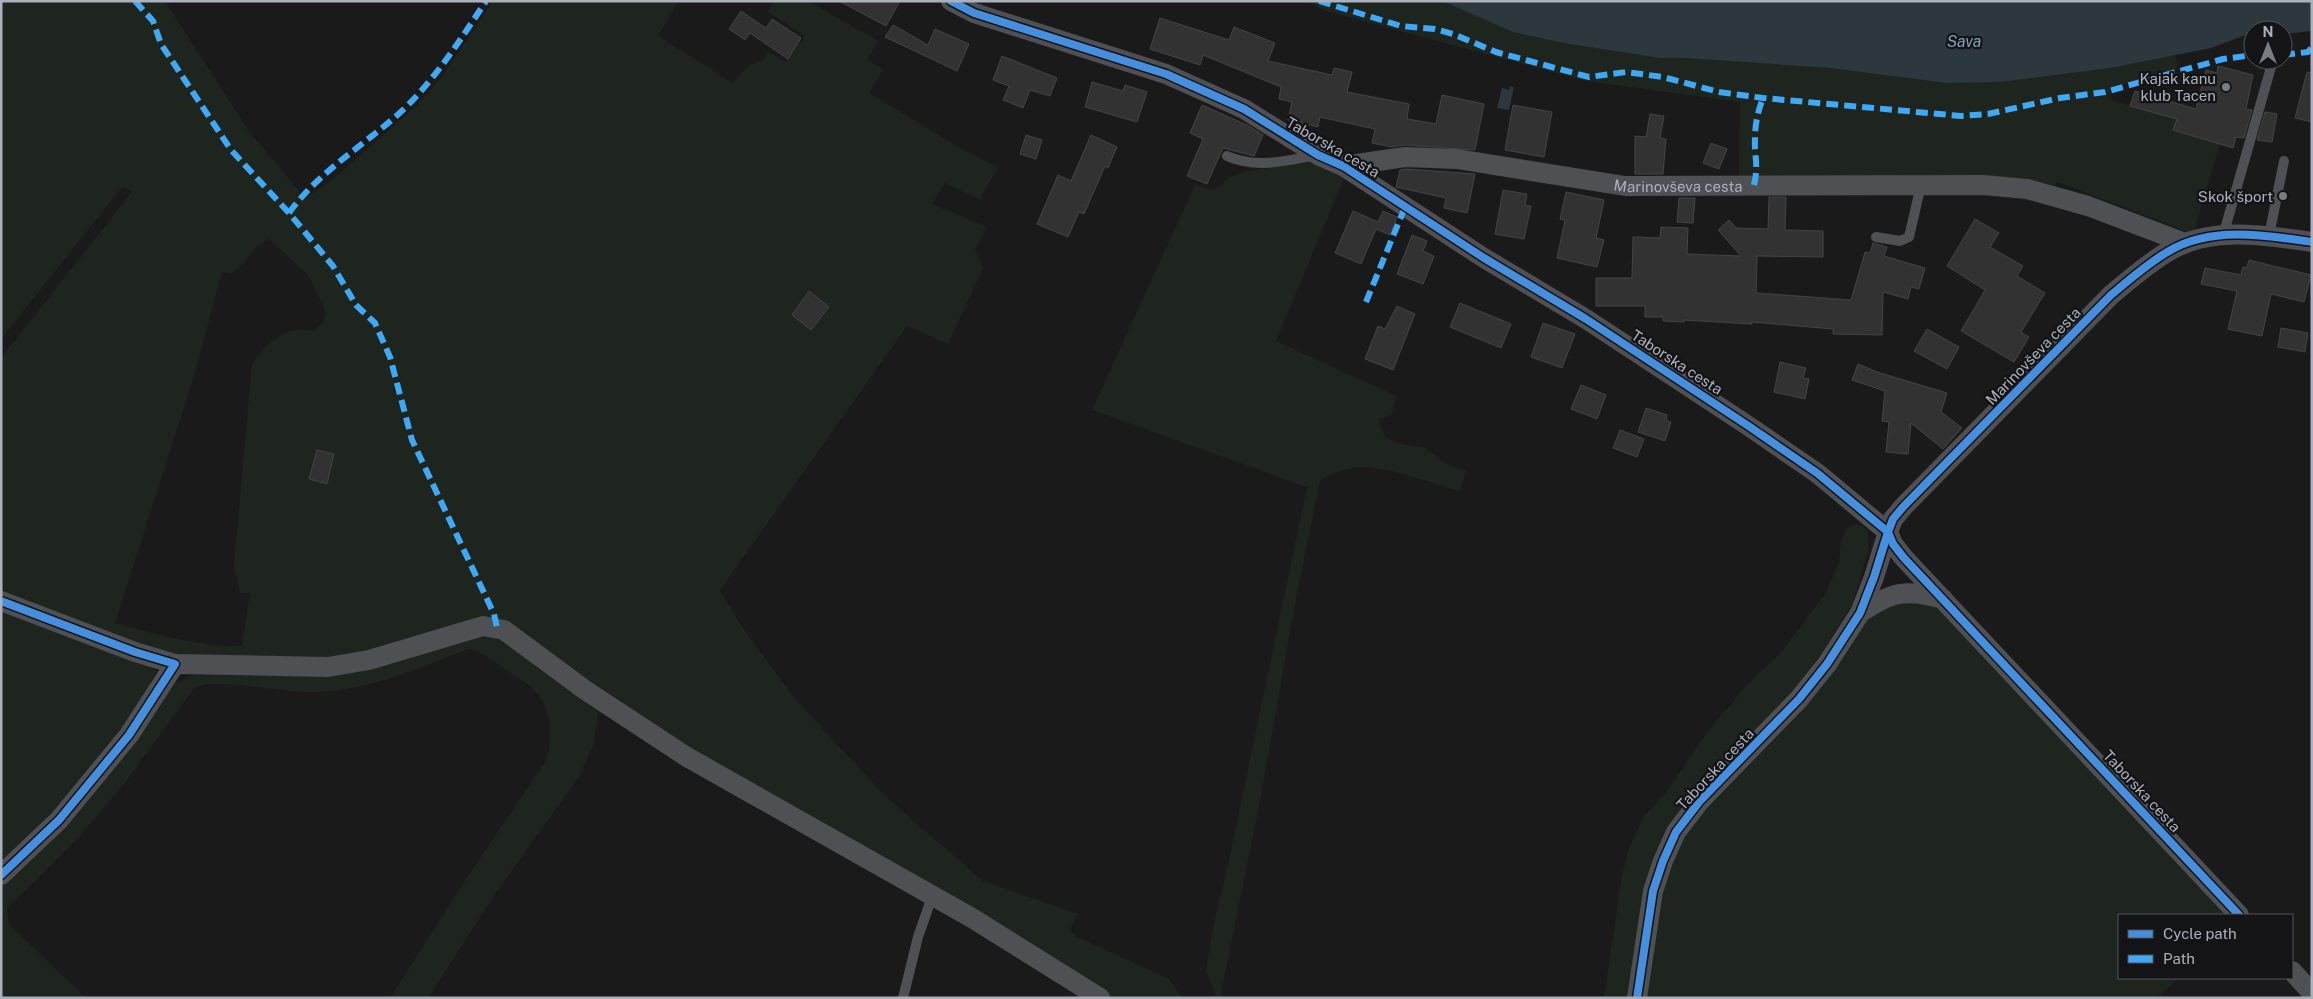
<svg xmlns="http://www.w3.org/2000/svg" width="2313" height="999" viewBox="0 0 2313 999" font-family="'Public Sans',sans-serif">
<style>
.green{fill:#1e251e;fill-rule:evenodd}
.water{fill:#2c373e}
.building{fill:#323233;stroke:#434447}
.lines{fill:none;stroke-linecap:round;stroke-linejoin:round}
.lane{stroke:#4e5054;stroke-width:10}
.street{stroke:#4e5054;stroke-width:20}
.quiet{stroke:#3fa9f5;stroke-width:6;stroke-dasharray:12 6;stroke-linecap:butt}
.cycleway-casing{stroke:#141417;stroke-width:11}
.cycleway{stroke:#468fdf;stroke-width:8}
.poi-dot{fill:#787c84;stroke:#141417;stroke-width:2}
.labels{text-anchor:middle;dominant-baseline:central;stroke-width:4.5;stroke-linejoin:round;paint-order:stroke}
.poi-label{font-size:15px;fill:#abb1bc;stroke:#141417;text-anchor:end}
.street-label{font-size:15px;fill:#abb1bc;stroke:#141417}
.water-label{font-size:16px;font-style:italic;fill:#81a2b8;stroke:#141417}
</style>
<rect width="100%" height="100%" fill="#1a1a1b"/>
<!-- green -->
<g class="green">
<path d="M1 1H165L248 130 305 198 332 180 416 106 441 78 493 1H675L677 3 658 36 733 83 749 65 763 60 768 52 785 62 805 36 768 12 775 1H808L878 41 867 60 883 69 869 93 957 146 998 167 980 199 945 183 932 204 987 227 975 250 983 268 948 344 907 326 720 590 740 624 795 699 886 797 983 881 1078 914 1070 929 1075 936 1169 979 1182 998H1113L1089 985 692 752 503 622 363 654 279 662 167 655 1 593V358L132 192 123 186 1 339ZM269 239 309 276 326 312 322 324 314 331C283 326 269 341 252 364L234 565 240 593H250L242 646C199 647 156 634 115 623L194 376 222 272 231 273C249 262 249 248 269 239Z"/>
<polygon points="1308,1 1442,1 1513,32 1563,43 1660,58 1686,58 1830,68 1946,83 2027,79 2111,68 2175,55 2178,66 2174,72 2111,87 2111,100 2177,119 2174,130 2220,144 2193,234 2058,182 2054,186 2016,180 1739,180 1740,102 1586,81 1322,10"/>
<path d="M1314 162 1345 176 1276 341 1396 396 1392 415 1379 419 1381 428 1386 438 1399 444 1423 447 1450 466 1466 471 1460 491C1430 483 1391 467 1360 467 1346 467 1332 474 1320 480L1294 609 1260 801 1220 998H1217L1206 971 1213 927 1228 865 1307 487 1092 410 1195 185 1208 189 1218 188 1230 177 1247 171Z"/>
<polygon points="1856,524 1863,526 1868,532 1868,552 1852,605 1801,684 1686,804 1629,998 1604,998 1622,875 1629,848 1644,816 1667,791 1703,738 1744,688 1782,651 1825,594 1839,563 1841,541 1847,528"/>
<polygon points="1923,601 1939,609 2228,915 2119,915 2119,978 2178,978 2157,998 1646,998 1661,886 1671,858 1692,824 1776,738 1811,696 1863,621 1891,602"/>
<path d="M1 611 149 665 156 671C122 748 59 810 1 869Z"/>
<path d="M485 635 501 637 540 670 598 712 594 744 578 778 495 894 428 998H390L470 873 547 759C552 740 552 713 539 696 531 685 514 675 502 667 492 660 482 651 469 649 419 668 365 692 311 692 285 693 213 677 194 688L121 788 75 841 7 908 9 924 86 998H1V885L10 880 171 685 194 675 289 676Z"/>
</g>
<!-- water -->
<g class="water">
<polygon points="1442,1 2312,1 2312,31 2283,34 2283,30 2253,30 2253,35 2243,36 2211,48 2111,68 2000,82 1946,83 1830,68 1686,58 1660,58 1563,43 1513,32"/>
<polygon points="1510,86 1514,87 1509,110 1497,108 1502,88 1509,90"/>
</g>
<!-- building -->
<g class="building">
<polygon points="839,1 900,1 886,26"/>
<polygon points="741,11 766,28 772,19 801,38 788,59 750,33 745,40 729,29"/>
<polygon points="1160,18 1229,40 1234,27 1275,43 1268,61 1332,75 1334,68 1352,72 1347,92 1409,104 1407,119 1436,124 1442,95 1484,104 1475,150 1405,145 1392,147 1372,143 1375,129 1320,117 1318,127 1288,120 1292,102 1279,99 1281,87 1203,55 1200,65 1150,49"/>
<polygon points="893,25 928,45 935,29 969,44 957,71 885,37"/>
<polygon points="1002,56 1057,78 1050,96 1030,90 1023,108 1003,100 1009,86 993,80"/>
<polygon points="2218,66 2253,75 2246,109 2252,110 2244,138 2236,137 2233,148 2173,130 2177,119 2130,106 2135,91 2196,109 2206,70 2217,73"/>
<polygon points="2307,72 2312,73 2312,122 2295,118"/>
<polygon points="1092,82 1123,91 1125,85 1147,92 1137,122 1085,107"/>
<polygon points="1202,105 1249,126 1263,135 1254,156 1223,148 1207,184 1187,176 1203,139 1190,133"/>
<polygon points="1513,105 1552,112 1544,157 1505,150"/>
<polygon points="2265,112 2277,114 2272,142 2257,140"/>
<polygon points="1650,114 1664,116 1660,138 1666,139 1663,174 1635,174 1635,136 1646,137"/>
<polygon points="1026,135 1042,140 1036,159 1020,154"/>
<polygon points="1091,135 1117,147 1108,168 1105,166 1084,214 1079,212 1068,237 1037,224 1058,175 1071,181"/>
<polygon points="1711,143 1727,149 1719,169 1703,163"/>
<polygon points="1406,169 1475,174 1467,213 1444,208 1446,198 1396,187 1400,170"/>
<polygon points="1503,190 1527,194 1525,205 1531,206 1524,239 1495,234"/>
<polygon points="1566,192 1604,200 1596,238 1604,240 1597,267 1557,258 1565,220 1560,219"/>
<polygon points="1769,197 1786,197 1785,230 1823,231 1823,257 1757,256 1756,293 1851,300 1865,252 1870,253 1873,243 1887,247 1884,256 1925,268 1919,289 1911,287 1908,299 1883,292 1882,335 1833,334 1833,329 1752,322 1752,324 1684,320 1684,322 1663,321 1663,317 1645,317 1645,306 1596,306 1596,278 1632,278 1633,237 1660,238 1661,227 1688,228 1687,254 1741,256 1718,230 1729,220 1736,228 1768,229"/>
<polygon points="1679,198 1695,198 1693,223 1677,222"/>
<polygon points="1353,211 1378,222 1383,211 1397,217 1390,235 1376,229 1361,264 1335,253"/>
<polygon points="1975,219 1999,233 1990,247 2023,266 2017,276 2045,293 2021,332 2029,337 2014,362 1961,331 1985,290 1947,266"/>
<polygon points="1412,235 1427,241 1423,251 1434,256 1423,284 1397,274"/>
<polygon points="2249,260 2311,275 2304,302 2271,294 2262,336 2228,329 2237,291 2201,284 2205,268 2241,275 2243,267 2247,268"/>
<polygon points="809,291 829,307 811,330 792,315"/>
<polygon points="1460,303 1511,324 1501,348 1450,327"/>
<polygon points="1397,306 1415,314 1393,370 1365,359 1378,326 1385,329"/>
<polygon points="1543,323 1575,334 1562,368 1531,357"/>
<polygon points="2281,328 2308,333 2305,352 2278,347"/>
<polygon points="1927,329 1959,347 1947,369 1914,351"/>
<polygon points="1780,362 1806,368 1803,378 1809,379 1805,399 1774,392"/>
<polygon points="1858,364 1877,372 1947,393 1941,412 1962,428 1943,449 1911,423 1908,454 1886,452 1889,422 1882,421 1885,391 1852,380"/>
<polygon points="1581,385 1606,395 1597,419 1571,409"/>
<polygon points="1646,408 1667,415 1666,420 1671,422 1665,441 1638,432"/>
<polygon points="1620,430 1644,439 1637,457 1613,448"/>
<polygon points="317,450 334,454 327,484 309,479"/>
</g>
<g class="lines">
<!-- lane -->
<g class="lane">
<path d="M1227 156C1256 169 1287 161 1317 155"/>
<polyline points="2223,236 2273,60"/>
<polyline points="2269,236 2284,161"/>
<polyline points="1876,237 1900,241 1909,237 1921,185"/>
<polyline points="903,998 918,937 932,897"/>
</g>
<!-- street -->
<g class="street">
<polyline points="951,1 974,13 1166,74 1244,109 1318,155 1343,166 1484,258 1586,319 1747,425 1817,473 1888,532 1874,577 1860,613 1827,664 1799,699 1699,802 1676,832 1663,861 1653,891 1637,998"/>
<path id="s1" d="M1343 166 1405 157 1457 159 1625 186 1983 185 2027 189 2088 206 2185 243"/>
<polyline points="1,601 135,652 175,664 328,667 369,660 483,626 504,630 585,690 687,757 972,918 1100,998"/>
<path d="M1860 613C1891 592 1906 588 1943 599"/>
<polyline points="1,875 59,820 129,735 175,664"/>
<path d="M2239 915 1904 558 1893 544 1888 532 1893 519 1904 506 2111 295C2129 280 2148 263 2169 251 2211 226 2265 235 2312 242"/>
<polyline points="2292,971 2312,993"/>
</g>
<!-- quiet -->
<g class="quiet">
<polyline points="135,1 153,21 161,44 231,150 289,213 333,266 356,305 375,323 390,357 412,440 494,614 497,628"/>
<polyline points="1319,1 1401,26 1435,29 1453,34 1496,52 1589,77 1626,72 1663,77 1719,92 1763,98 1961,116 1988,114 2060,98 2105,92 2223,59 2253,55"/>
<polyline points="2283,55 2308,52 2312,47"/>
<path d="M1754 185C1759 163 1754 158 1755 138 1755 124 1758 111 1763 98"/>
<path d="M289 213C317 174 358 149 394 118 431 86 459 42 486 1"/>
<polyline points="1366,302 1405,207"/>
</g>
<defs>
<g id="cycleway">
<polyline points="951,1 974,13 1166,74 1244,109 1318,155 1343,166 1484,258 1586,319 1747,425 1817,473 1888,532 1874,577 1860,613 1827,664 1799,699 1699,802 1676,832 1663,861 1653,891 1637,998"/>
<polyline points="1,601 135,652 175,664 129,735 59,820 1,875"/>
<path d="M2239 915 1904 558 1893 544 1888 532 1893 519 1904 506 2111 295C2129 280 2148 263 2169 251 2211 226 2265 235 2312 242"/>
</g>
</defs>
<!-- cycleway casing -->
<use href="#cycleway" class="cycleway-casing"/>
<!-- cycleway -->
<use href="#cycleway" class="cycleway"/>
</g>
<!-- markers -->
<g class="poi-dot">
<circle cx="2226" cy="87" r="5"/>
<circle cx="2283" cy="196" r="5"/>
</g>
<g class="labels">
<!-- poi labels -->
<g class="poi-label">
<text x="2216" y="78">Kajak kanu<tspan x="2216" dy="17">klub Tacen</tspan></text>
<text x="2273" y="196">Skok šport</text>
</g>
<!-- street labels -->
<g class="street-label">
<text transform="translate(1333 147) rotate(30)">Taborska cesta</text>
<text stroke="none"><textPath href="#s1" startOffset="338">Marinovševa cesta</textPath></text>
<text transform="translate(2033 356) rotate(-46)">Marinovševa cesta</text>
<text transform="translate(1677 362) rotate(33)">Taborska cesta</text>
<text transform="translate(1715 769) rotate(-47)">Taborska cesta</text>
<text transform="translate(2142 791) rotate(47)">Taborska cesta</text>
</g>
<!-- water labels -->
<g class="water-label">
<text x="1964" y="41">Sava</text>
</g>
</g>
<!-- border -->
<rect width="2313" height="999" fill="none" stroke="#abb1bc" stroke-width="5"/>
<!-- legend -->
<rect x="2118" y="914" width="175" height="65" fill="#141417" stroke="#505359"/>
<rect x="2128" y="930" width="25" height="8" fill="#468fdf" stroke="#505359"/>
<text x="2163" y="939" font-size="15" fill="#abb1bc">Cycle path</text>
<rect x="2128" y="955" width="25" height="8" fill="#3fa9f5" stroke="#505359"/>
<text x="2163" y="964" font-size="15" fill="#abb1bc">Path</text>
<!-- north arrow -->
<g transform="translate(2268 45)"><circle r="24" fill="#141417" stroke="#505359"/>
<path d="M0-4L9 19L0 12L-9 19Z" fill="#787c84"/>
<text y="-8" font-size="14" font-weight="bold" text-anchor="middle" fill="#abb1bc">N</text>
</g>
</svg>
